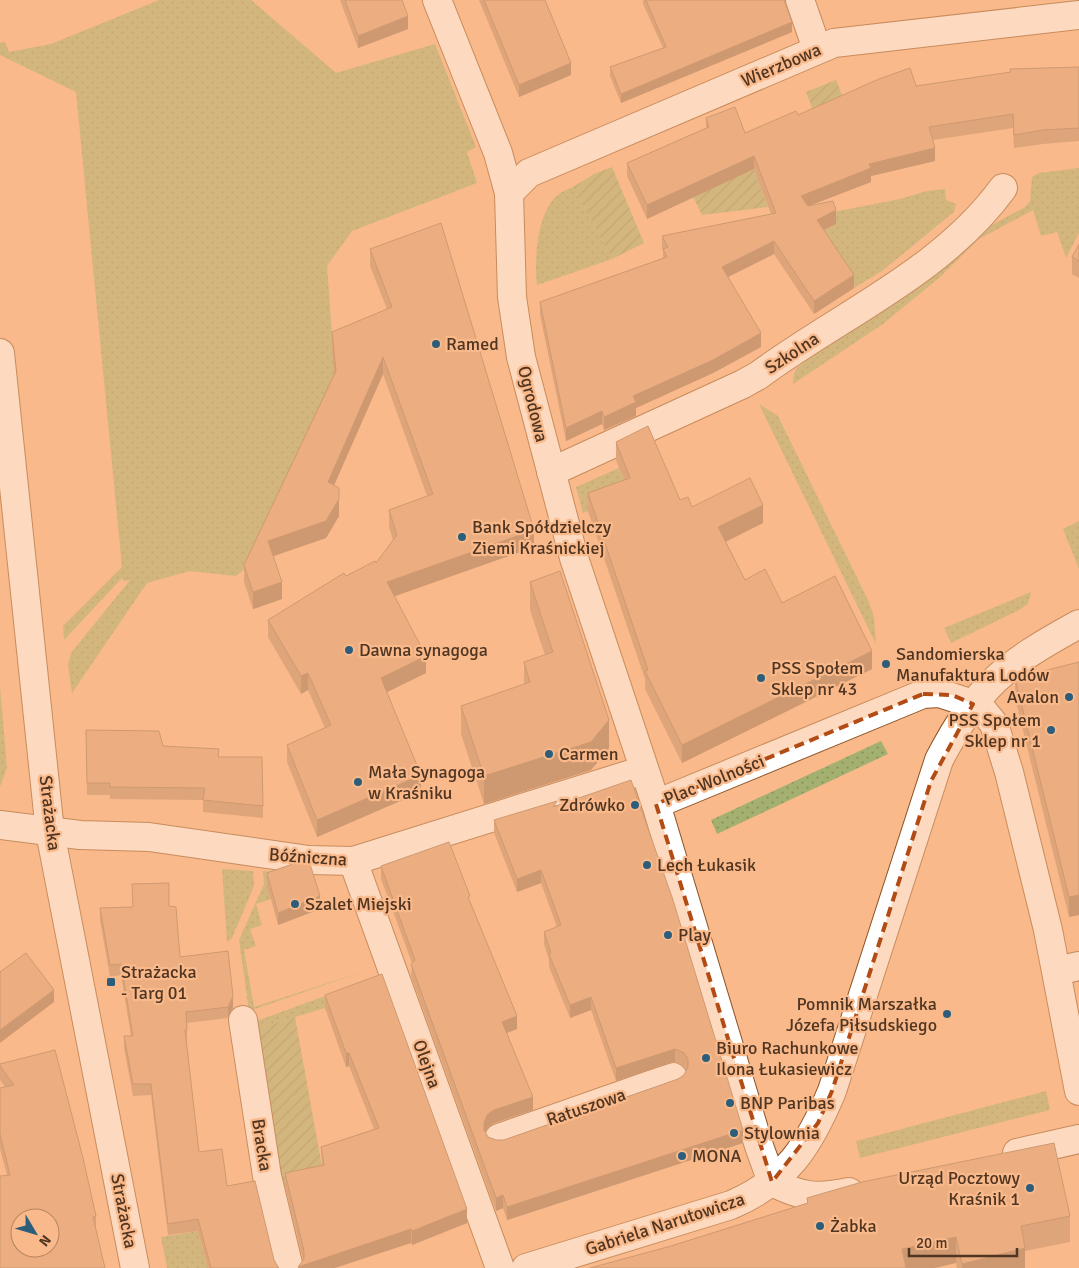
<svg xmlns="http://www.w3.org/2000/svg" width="1079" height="1268" viewBox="0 0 1079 1268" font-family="Signika,sans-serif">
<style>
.grass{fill:url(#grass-dots)}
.garden{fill:url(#garden-furrows)}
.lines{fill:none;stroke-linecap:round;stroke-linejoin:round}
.minor-casing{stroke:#8c5426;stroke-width:30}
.minor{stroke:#fff;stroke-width:28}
.wall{fill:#bd8a66}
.shaded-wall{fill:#9a7153}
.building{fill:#dca177;stroke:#9a7153;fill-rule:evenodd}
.marked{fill:none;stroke:#b24c14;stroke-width:4;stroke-dasharray:10 6;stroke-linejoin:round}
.poi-dot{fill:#2c5e7b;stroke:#f9b98a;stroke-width:2}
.labels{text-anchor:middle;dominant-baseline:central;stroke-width:4.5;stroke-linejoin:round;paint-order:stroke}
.street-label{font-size:18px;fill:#4f3522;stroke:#f9b98a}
.poi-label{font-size:18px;fill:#4f3522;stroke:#f9b98a;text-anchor:start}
</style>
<defs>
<pattern id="grass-dots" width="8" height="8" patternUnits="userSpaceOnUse" patternTransform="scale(1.25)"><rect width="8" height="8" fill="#a4b06f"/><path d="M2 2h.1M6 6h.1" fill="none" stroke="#88905b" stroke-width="1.8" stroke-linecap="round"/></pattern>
<pattern id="garden-furrows" width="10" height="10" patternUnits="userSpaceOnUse" patternTransform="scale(1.25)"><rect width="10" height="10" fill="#a4b06f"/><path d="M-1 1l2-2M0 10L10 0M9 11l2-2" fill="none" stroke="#88905b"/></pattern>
</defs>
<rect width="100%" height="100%" fill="#f9b98a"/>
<!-- grass -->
<g class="grass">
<polygon points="159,0 251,0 336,73 435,44 476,147 467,152 477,183 352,231 327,266 336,388 253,563 236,576 190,571 147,583 72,693 68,665 71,653 130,580 123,581 122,578 64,640 63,626 122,567 76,92 0,55 0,43 5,42 9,52 51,44"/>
<polygon points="1079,168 1079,233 1066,258 1057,232 1041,236 1033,210 979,239 940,277 883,324 793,384 794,373 797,368 822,348 878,314 923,280 981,231 1025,207 1030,201 1032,177 1039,173"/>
<path d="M573 187 612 259 537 285C534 261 537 210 559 194 563 191 568 189 573 187Z"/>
<polygon points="945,189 946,200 956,204 954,212 882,271 854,288 808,217 900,199 927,191"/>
<polygon points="759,404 778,416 868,600 874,617 876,644"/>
<polygon points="619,468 630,496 583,513 576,487"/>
<polygon points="1079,521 1079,569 1063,529"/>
<polygon points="1031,592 1028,604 1019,610 951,643 944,628"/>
<polygon points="0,686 7,768 0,787"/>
<polygon points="881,741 888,754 717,834 711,820"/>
<polygon points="222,869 253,871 254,886 232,938 227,942"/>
<polygon points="263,871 300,873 271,899 256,904 262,925 250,929 256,946 244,950 254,1007 365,971 249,1011 239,940 264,884"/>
<polygon points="369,980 374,990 325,1008 252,1030 251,1023"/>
<polygon points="1046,1091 1050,1110 860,1158 856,1141"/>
<polygon points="198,1231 208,1268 167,1268 161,1237"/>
</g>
<!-- garden -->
<g class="garden">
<polygon points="836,80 847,107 817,120 806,92"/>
<polygon points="673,156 726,182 754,169 768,207 702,215"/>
<polygon points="612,167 644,243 612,259 573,187 594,174"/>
<polygon points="295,1017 324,1178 279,1187 252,1030"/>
</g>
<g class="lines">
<defs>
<g id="minor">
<path d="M437 0 498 153 509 193 512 297 521 357 574 558 656 804 759 1146 772 1182C802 1197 816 1199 849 1192"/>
<polyline points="800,0 817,49"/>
<polyline points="509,193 529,173 834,43 1079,15"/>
<polyline points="0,353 50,832 135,1268"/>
<path d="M551 472 743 384 759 375C840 315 942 272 1003 188"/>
<polyline points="656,804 923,694 939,693 973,704 985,713 994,724 1009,772 1048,930 1079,1091"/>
<polyline points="0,825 80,835 149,837 309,860 353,861 644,770"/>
<polyline points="353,861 500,1268"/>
<polyline points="1057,971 1079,966"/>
<polyline points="243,1020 267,1176 289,1268"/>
<polyline points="499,1138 673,1077"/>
<polyline points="1017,1153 1079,1139"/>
<path d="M526 1268 731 1205C787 1181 809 1146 832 1091L939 760C978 685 1006 664 1079 624"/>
</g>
</defs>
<!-- minor casing -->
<use href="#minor" class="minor-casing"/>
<!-- minor -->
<use href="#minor" class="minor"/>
</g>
<!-- wall -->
<g class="wall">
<polygon points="340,0 402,0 408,29 358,48"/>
<polygon points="479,0 545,0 571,75 519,97"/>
<polygon points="643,0 784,0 792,32 621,103 610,76 610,67 663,48 643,4"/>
<polygon points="1079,67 1079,141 1043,144 1014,148 1013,128 933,140 935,161 871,176 871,182 808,206 836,224 824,230 854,288 814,314 774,254 728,277 761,347 713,373 636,408 636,416 604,430 602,424 566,441 540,315 540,302 663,258 663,251 662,249 662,236 771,214 754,169 647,219 627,176 627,163 706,128 706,118 745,133 798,115 916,86"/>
<polygon points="1079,244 1079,278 1072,274 1072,257"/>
<polygon points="370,249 534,547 394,596 426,673 387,692 421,792 317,837 287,762 287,745 325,728 308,690 301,694 268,637 268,620 346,576 376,563 393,540 389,527 389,510 427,496 383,374 334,485 339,516 326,538 273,556 282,599 253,609 244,582 244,565 334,374 332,349 332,332 387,309 370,266"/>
<polygon points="616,442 680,500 692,507 763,523 726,542 745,580 782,603 872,669 682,763 645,689 645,679 588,511 588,493 624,480 616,460"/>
<polygon points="530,582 609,748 591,770 484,804 461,734 461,706 524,685 524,662 545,655 530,610"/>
<polygon points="1079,662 1069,917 1015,698 1015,678"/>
<polygon points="86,730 219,757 262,757 263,818 203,812 203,800 110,799 110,795 87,795"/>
<polygon points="557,805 743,1143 507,1220 503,1208 496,1211 411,976 412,963 381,879 381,866 470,902 517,1029 507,1033 533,1110 494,1123 487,1128 485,1132 488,1137 496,1140 504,1140 678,1079 684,1075 687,1070 684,1066 675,1062 616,1081 591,1010 570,1018 549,967 549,960 544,944 544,932 557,927 541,883 517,892 494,833 494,820"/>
<polygon points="267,873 320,909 278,925 267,885"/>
<polygon points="169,906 180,957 233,1008 228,1018 187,1023 187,1041 186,1042 199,1152 227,1186 278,1267 279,1268 208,1268 198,1231 168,1235 151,1095 133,1096 124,1048 124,1036 131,1036 121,975 110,977 100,920 100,908"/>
<polygon points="325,995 467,1223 412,1245 411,1243 298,1268 303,1260 285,1186 285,1173 322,1165 321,1147 374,1129 349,1066 346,1067 325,1008"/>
<polygon points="55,1050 96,1216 96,1231 7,1175 0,1149 0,1088 5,1087 0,1080 0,1064"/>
<polygon points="807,1198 1070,1216 1070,1242 1025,1251 1025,1268 957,1268 956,1263 671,1246 807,1203"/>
</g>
<!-- shaded-wall -->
<g class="shaded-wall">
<polygon points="408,16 408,29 358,48 358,36"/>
<polygon points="792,22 792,32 621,103 621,94"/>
<polygon points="571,63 571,75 519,97 519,85"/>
<polygon points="935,148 935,161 871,176 871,182 801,209 801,196 869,164"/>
<polygon points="754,156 754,169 647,219 647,205"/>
<polygon points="836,210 836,224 817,233 817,220"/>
<polygon points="774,241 774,254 722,280 722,267"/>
<polygon points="854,275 854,288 814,314 814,301"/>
<polygon points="761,333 761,347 713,373 636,408 636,416 604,430 604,417 633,396"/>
<polygon points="383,357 383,374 328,499 328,482"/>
<polygon points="602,411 602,424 566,441 566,428"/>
<polygon points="339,499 339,516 326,538 268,558 268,541"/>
<polygon points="763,505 763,523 718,545 718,527"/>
<polygon points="534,530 534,547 387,599 387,582"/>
<polygon points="282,582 282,599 253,609 253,592"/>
<polygon points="872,651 872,669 682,763 682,745"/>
<polygon points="426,656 426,673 381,695 381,678"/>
<polygon points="308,673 308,690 301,694 301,676"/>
<polygon points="609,720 609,748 591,770 484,804 484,776"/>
<polygon points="421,775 421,792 317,837 317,820"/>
<polygon points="541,870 541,883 517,892 517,879"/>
<polygon points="1079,895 1079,915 1069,917 1069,897"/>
<polygon points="320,896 320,909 278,925 278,913"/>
<polygon points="54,990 54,1002 0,1043 0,1030"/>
<polygon points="233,996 233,1008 228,1018 228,1007"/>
<polygon points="591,997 591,1010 570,1018 570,1005"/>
<polygon points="517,1016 517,1029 502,1035 502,1022"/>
<polygon points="675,1049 675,1062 616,1081 616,1068"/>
<polygon points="346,1053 349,1053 349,1066 346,1067"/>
<polygon points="533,1097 533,1110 494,1123 487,1128 484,1136 484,1123 487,1115 494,1110"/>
<polygon points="743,1130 743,1143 507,1220 507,1207"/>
<polygon points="503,1195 503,1208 496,1211 496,1198"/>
<polygon points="467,1209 467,1223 412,1245 412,1231"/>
<polygon points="411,1229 411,1243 335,1268 298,1268 298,1267"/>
<polygon points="956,1237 956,1263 935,1268 902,1268 902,1249"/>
<polygon points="1025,1248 1025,1268 962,1268 962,1264"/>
</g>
<!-- building -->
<g class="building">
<polygon points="345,0 402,0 408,16 358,36"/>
<polygon points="484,0 545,0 571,63 519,85"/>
<polygon points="646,0 784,0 792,22 621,94 610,67 666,47"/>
<polygon points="1079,67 1079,128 1043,130 1014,135 1013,114 929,127 935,148 869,164 871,168 801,196 808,206 833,201 836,210 817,220 854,275 814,301 774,241 722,267 761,333 713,360 633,396 636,402 604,417 602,411 566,428 540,302 667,257 663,249 668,247 662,236 776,213 754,156 647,205 627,163 709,127 706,118 735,107 745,133 796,111 798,115 879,79 910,68 916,86 1011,72 1010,69"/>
<polygon points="441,223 534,530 387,582 426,656 381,678 421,775 317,820 287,745 331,725 308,673 301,676 268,620 344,573 346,576 375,561 376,563 397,535 389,510 433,494 383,357 328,482 339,488 339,499 326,521 268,541 282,582 253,592 244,565 336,371 332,332 392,307 370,249"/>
<polygon points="1079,244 1079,261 1072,257"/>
<polygon points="648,426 680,500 688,497 692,507 750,478 763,505 718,527 745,580 765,569 782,603 835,576 872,651 682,745 645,671 648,670 588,493 630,478 616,442"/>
<polygon points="560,571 609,720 591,742 484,776 461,706 530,682 524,662 553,652 530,582"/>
<polygon points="1079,662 1079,895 1069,897 1015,678"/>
<polygon points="86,730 159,731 163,746 219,749 218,757 262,757 263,806 203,800 205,788 110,787 110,783 87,783"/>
<polygon points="631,780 673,900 743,1130 507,1207 503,1195 496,1198 411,964 415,960 381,866 449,842 470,896 468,897 517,1016 502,1022 533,1097 494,1110 487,1115 484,1123 484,1130 488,1137 496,1140 504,1140 678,1079 684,1075 688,1067 688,1059 684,1053 675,1049 616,1068 591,997 570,1005 549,954 551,953 544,932 561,925 541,870 517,879 494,820 557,801 553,807"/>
<polygon points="298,862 310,864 320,896 278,913 267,873"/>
<polygon points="169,883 169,906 176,907 180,957 228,951 233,996 228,1007 186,1012 187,1030 185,1030 199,1152 222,1149 227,1186 255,1181 274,1260 278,1267 279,1268 211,1268 198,1219 168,1224 151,1084 133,1084 124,1036 133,1036 121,964 110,965 100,908 133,907 132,884"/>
<polygon points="26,953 54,990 0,1030 0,972"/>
<polygon points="382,974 467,1209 412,1231 411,1229 298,1267 304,1259 304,1251 285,1173 324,1165 321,1147 379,1128 349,1053 346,1053 325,995"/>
<path d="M55 1050 83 1158 96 1216 93 1217 105 1268H0V1176L10 1175 0 1134V1088L14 1085 0 1066V1064ZM20 1218H50V1248H20Z"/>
<polygon points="1054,1143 1070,1216 1021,1226 1025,1248 962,1264 956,1237 902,1249 906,1268 590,1268 671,1246 808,1203 807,1198 862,1182"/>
</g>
<!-- marked area -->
<path d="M0 0H1079V1268H0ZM923 694 952 695 973 704 931 781 832 1091 818 1123 772 1182 656 804Z" fill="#f9b98a" fill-opacity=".55" fill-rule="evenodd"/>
<path class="marked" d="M923 694 952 695 973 704 931 781 832 1091 818 1123 772 1182 656 804Z"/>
<!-- markers -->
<g class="poi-dot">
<circle cx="436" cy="344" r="5"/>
<circle cx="462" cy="537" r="5"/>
<circle cx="349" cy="650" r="5"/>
<circle cx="886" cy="664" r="5"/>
<circle cx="761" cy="678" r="5"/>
<circle cx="1069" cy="697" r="5"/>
<circle cx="1051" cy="730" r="5"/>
<circle cx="549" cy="754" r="5"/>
<circle cx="358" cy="782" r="5"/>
<circle cx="635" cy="805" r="5"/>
<circle cx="647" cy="865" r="5"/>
<circle cx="295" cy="904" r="5"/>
<circle cx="668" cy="935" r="5"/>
<rect x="106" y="977" width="10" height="10" rx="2.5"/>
<circle cx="947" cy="1014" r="5"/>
<circle cx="706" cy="1058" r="5"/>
<circle cx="730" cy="1103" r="5"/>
<circle cx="734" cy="1133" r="5"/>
<circle cx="682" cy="1156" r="5"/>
<circle cx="1030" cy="1188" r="5"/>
<circle cx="820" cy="1226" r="5"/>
</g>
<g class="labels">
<!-- street labels -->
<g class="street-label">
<text transform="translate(781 65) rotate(-23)">Wierzbowa</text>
<text transform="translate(792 353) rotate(-33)">Szkolna</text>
<text transform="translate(533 404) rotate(76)">Ogrodowa</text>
<text transform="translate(714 780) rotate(-22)">Plac Wolności</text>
<text transform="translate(50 813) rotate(83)">Strażacka</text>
<text transform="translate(308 857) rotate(4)">Bóźniczna</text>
<text transform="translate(427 1064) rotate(70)">Olejna</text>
<text transform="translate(586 1107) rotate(-19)">Ratuszowa</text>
<text transform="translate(262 1145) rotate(81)">Bracka</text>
<text transform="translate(124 1211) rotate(79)">Strażacka</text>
<text transform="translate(665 1224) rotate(-18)">Gabriela Narutowicza</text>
</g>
<!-- poi labels -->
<g class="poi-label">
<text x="446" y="344">Ramed</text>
<text x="472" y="527">Bank Spółdzielczy<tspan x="472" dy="21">Ziemi Kraśnickiej</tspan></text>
<text x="359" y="650">Dawna synagoga</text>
<text x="896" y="654">Sandomierska<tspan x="896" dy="21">Manufaktura Lodów</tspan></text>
<text x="771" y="668">PSS Społem<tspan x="771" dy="21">Sklep nr 43</tspan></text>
<text x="1059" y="697" text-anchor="end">Avalon</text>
<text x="1041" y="720" text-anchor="end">PSS Społem<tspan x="1041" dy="21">Sklep nr 1</tspan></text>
<text x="559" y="754">Carmen</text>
<text x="368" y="772">Mała Synagoga<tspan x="368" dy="21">w Kraśniku</tspan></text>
<text x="625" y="805" text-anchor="end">Zdrówko</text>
<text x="657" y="865">Lech Łukasik</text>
<text x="305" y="904">Szalet Miejski</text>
<text x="678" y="935">Play</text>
<text x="121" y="972">Strażacka<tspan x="121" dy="21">- Targ 01</tspan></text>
<text x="937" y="1004" text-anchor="end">Pomnik Marszałka<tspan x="937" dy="21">Józefa Piłsudskiego</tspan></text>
<text x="716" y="1048">Biuro Rachunkowe<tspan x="716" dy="21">Ilona Łukasiewicz</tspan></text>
<text x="740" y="1103">BNP Paribas</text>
<text x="744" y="1133">Stylownia</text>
<text x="692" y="1156">MONA</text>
<text x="1020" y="1178" text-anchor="end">Urząd Pocztowy<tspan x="1020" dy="21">Kraśnik 1</tspan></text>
<text x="830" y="1226">Żabka</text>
</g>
</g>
<!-- north arrow -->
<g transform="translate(35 1233) rotate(128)"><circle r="24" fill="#f9b98a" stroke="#b58460"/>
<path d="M0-4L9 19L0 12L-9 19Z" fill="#2c5e7b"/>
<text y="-8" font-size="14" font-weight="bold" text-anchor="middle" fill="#4f3522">N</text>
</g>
<!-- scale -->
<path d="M909 1248v8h108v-8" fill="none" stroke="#4f3522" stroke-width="2.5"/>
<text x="916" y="1248" font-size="15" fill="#4f3522" stroke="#f9b98a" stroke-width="4" paint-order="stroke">20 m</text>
</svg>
